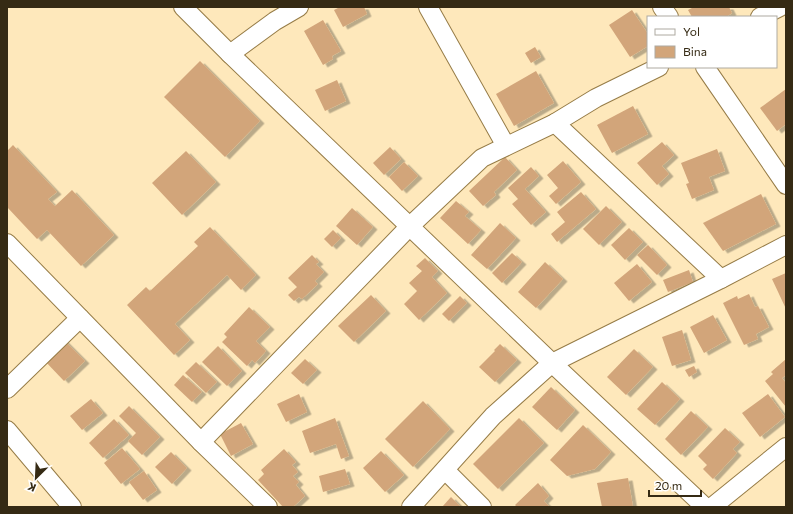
<svg xmlns="http://www.w3.org/2000/svg" width="793" height="514" viewBox="0 0 793 514" font-family="Commissioner,sans-serif">
<style>
.building{fill:#d2a57a;filter:url(#shadow)}
.lines{fill:none;stroke-linecap:round;stroke-linejoin:round}
.street-casing{stroke:#967c47;stroke-width:20}
.street{stroke:#fff;stroke-width:18}
</style>
<defs>
<filter id="shadow"><feDropShadow dx="4.5" dy="2.5" stdDeviation="0" flood-color="#0004"/></filter>
</defs>
<rect width="100%" height="100%" fill="#fee8bb"/>
<!-- building -->
<g class="building">
<polygon points="340,7 364,7 367,14 343,27 334,10"/>
<polygon points="694,7 729,7 732,13 726,17 692,17 688,10"/>
<polygon points="632,10 648,34 648,46 630,57 609,25"/>
<polygon points="323,20 341,51 332,56 333,59 323,65 304,31"/>
<polygon points="535,47 541,57 531,63 525,53"/>
<polygon points="200,61 260,121 225,157 164,97"/>
<polygon points="536,71 554,103 514,126 496,94"/>
<polygon points="337,80 346,101 325,111 315,90"/>
<polygon points="786,89 786,124 777,131 760,108"/>
<polygon points="633,106 648,134 612,153 597,125"/>
<polygon points="662,142 674,155 662,166 669,174 657,185 637,163"/>
<polygon points="13,145 57,192 48,199 55,206 72,190 114,235 81,266 47,230 37,239 7,207 7,151"/>
<polygon points="390,147 401,159 384,175 373,163"/>
<polygon points="717,149 725,171 709,177 714,190 692,199 686,184 689,183 681,163"/>
<polygon points="186,151 216,182 182,215 152,183"/>
<polygon points="505,157 517,170 494,192 496,195 483,206 469,191"/>
<polygon points="563,161 581,182 556,204 549,196 558,188 547,175"/>
<polygon points="404,162 418,176 402,191 389,177"/>
<polygon points="531,167 539,176 525,189 546,212 531,225 512,204 518,199 508,188"/>
<polygon points="581,192 596,209 557,242 551,234 565,222 557,212"/>
<polygon points="761,194 776,224 723,251 703,223"/>
<polygon points="456,201 469,212 465,216 481,230 468,244 440,218"/>
<polygon points="606,206 622,222 599,245 583,229"/>
<polygon points="352,208 373,227 357,245 336,226"/>
<polygon points="500,223 516,238 487,269 471,255"/>
<polygon points="210,227 256,275 241,290 227,275 175,324 190,340 174,355 127,305 146,287 150,291 198,246 194,242"/>
<polygon points="629,228 643,242 625,260 611,245"/>
<polygon points="333,230 341,238 332,247 324,239"/>
<polygon points="648,245 667,265 657,275 637,255"/>
<polygon points="512,253 522,262 502,283 492,273"/>
<polygon points="312,255 319,262 316,264 324,272 315,281 318,284 302,299 299,297 294,301 288,295 297,287 288,278"/>
<polygon points="425,258 438,271 432,277 447,293 419,320 404,304 417,291 409,283 422,271 416,266"/>
<polygon points="545,262 563,279 536,308 518,292"/>
<polygon points="637,264 652,282 629,301 614,283"/>
<polygon points="689,270 693,282 668,292 663,280"/>
<polygon points="786,273 786,309 772,279"/>
<polygon points="749,294 755,307 758,306 769,327 756,334 758,339 744,345 723,303 737,296 738,299"/>
<polygon points="371,295 386,311 354,342 338,326"/>
<polygon points="460,296 467,303 449,321 442,314"/>
<polygon points="249,307 270,327 256,341 266,351 255,363 252,360 247,366 222,342 227,337 224,334"/>
<polygon points="713,315 727,340 704,353 690,327"/>
<polygon points="682,330 691,360 672,366 662,337"/>
<polygon points="63,339 85,361 64,381 43,359"/>
<polygon points="500,344 517,360 495,382 479,367 495,351 494,350"/>
<polygon points="218,346 242,371 227,386 202,362"/>
<polygon points="634,349 653,367 626,395 607,377"/>
<polygon points="305,359 317,370 303,384 291,373"/>
<polygon points="786,359 786,375 782,378 786,383 786,407 765,381 773,374 771,372"/>
<polygon points="196,362 217,382 206,393 185,373"/>
<polygon points="694,366 697,372 689,377 685,370"/>
<polygon points="183,375 202,392 192,402 174,385"/>
<polygon points="662,382 680,399 655,425 637,409"/>
<polygon points="551,387 575,410 557,430 532,407"/>
<polygon points="299,394 307,412 286,422 277,404"/>
<polygon points="768,394 785,417 760,437 742,413"/>
<polygon points="91,399 103,413 82,430 70,416"/>
<polygon points="423,401 450,429 413,467 385,439"/>
<polygon points="129,406 160,437 142,455 128,441 136,433 119,416"/>
<polygon points="691,411 708,427 681,455 665,439"/>
<polygon points="335,418 349,456 341,459 336,444 310,453 302,431"/>
<polygon points="519,418 544,443 498,489 473,464"/>
<polygon points="114,419 129,435 103,458 89,443"/>
<polygon points="241,423 253,444 231,456 220,434"/>
<polygon points="583,425 611,452 595,469 567,476 550,460"/>
<polygon points="725,428 740,442 733,449 737,453 713,479 703,469 707,465 698,456"/>
<polygon points="122,448 140,469 121,484 104,463"/>
<polygon points="284,449 296,462 292,465 298,472 293,476 299,482 296,485 305,496 293,507 283,507 258,480 264,474 261,470"/>
<polygon points="381,451 404,475 385,492 363,468"/>
<polygon points="171,452 187,468 172,484 155,467"/>
<polygon points="345,469 350,484 323,492 319,476"/>
<polygon points="144,471 157,490 143,500 129,482"/>
<polygon points="628,478 633,507 602,507 597,483"/>
<polygon points="538,483 549,496 544,501 550,507 517,507 515,505"/>
<polygon points="451,497 461,507 442,507"/>
</g>
<g class="lines">
<defs>
<g id="street">
<polyline points="183,7 230,54 552,363 705,507"/>
<polyline points="428,7 506,146"/>
<polyline points="662,7 669,17"/>
<polyline points="760,17 780,7"/>
<polyline points="230,54 275,21 299,7"/>
<polyline points="705,67 786,185"/>
<polyline points="555,123 721,279"/>
<polyline points="7,243 201,442 268,507"/>
<polyline points="7,389 80,318"/>
<polyline points="7,430 72,507"/>
<polyline points="201,442 410,226 482,158 555,123 596,98 659,67"/>
<polyline points="445,470 482,507"/>
<polyline points="411,507 493,416 552,363 721,279 786,245"/>
<polyline points="712,507 786,447"/>
</g>
</defs>
<!-- street casing -->
<use href="#street" class="street-casing"/>
<!-- street -->
<use href="#street" class="street"/>
</g>
<!-- border -->
<rect width="793" height="514" fill="none" stroke="#352a14" stroke-width="16"/>
<!-- legend -->
<rect x="647" y="16" width="130" height="52" fill="#ffffff" stroke="#aeaaa1"/>
<rect x="655" y="29" width="20" height="6" fill="#ffffff" stroke="#aeaaa1"/>
<text x="683" y="36" font-size="12" fill="#352a14">Yol</text>
<rect x="655" y="46" width="20" height="12" fill="#d2a57a" stroke="#aeaaa1"/>
<text x="683" y="56" font-size="12" fill="#352a14">Bina</text>
<!-- north arrow -->
<g transform="translate(36 478) rotate(204)" stroke="#ffffff" stroke-width="3" paint-order="stroke">
<path d="M0-3L7 15L0 10L-7 15Z" fill="#352a14"/>
<text y="-6" font-size="11" font-weight="bold" text-anchor="middle" fill="#352a14">K</text>
</g>
<!-- scale -->
<path d="M649 490v6h52v-6" fill="none" stroke="#352a14" stroke-width="2"/>
<text x="655" y="490" font-size="12" fill="#352a14" stroke="#ffffff" stroke-width="3" paint-order="stroke">20 m</text>
</svg>
